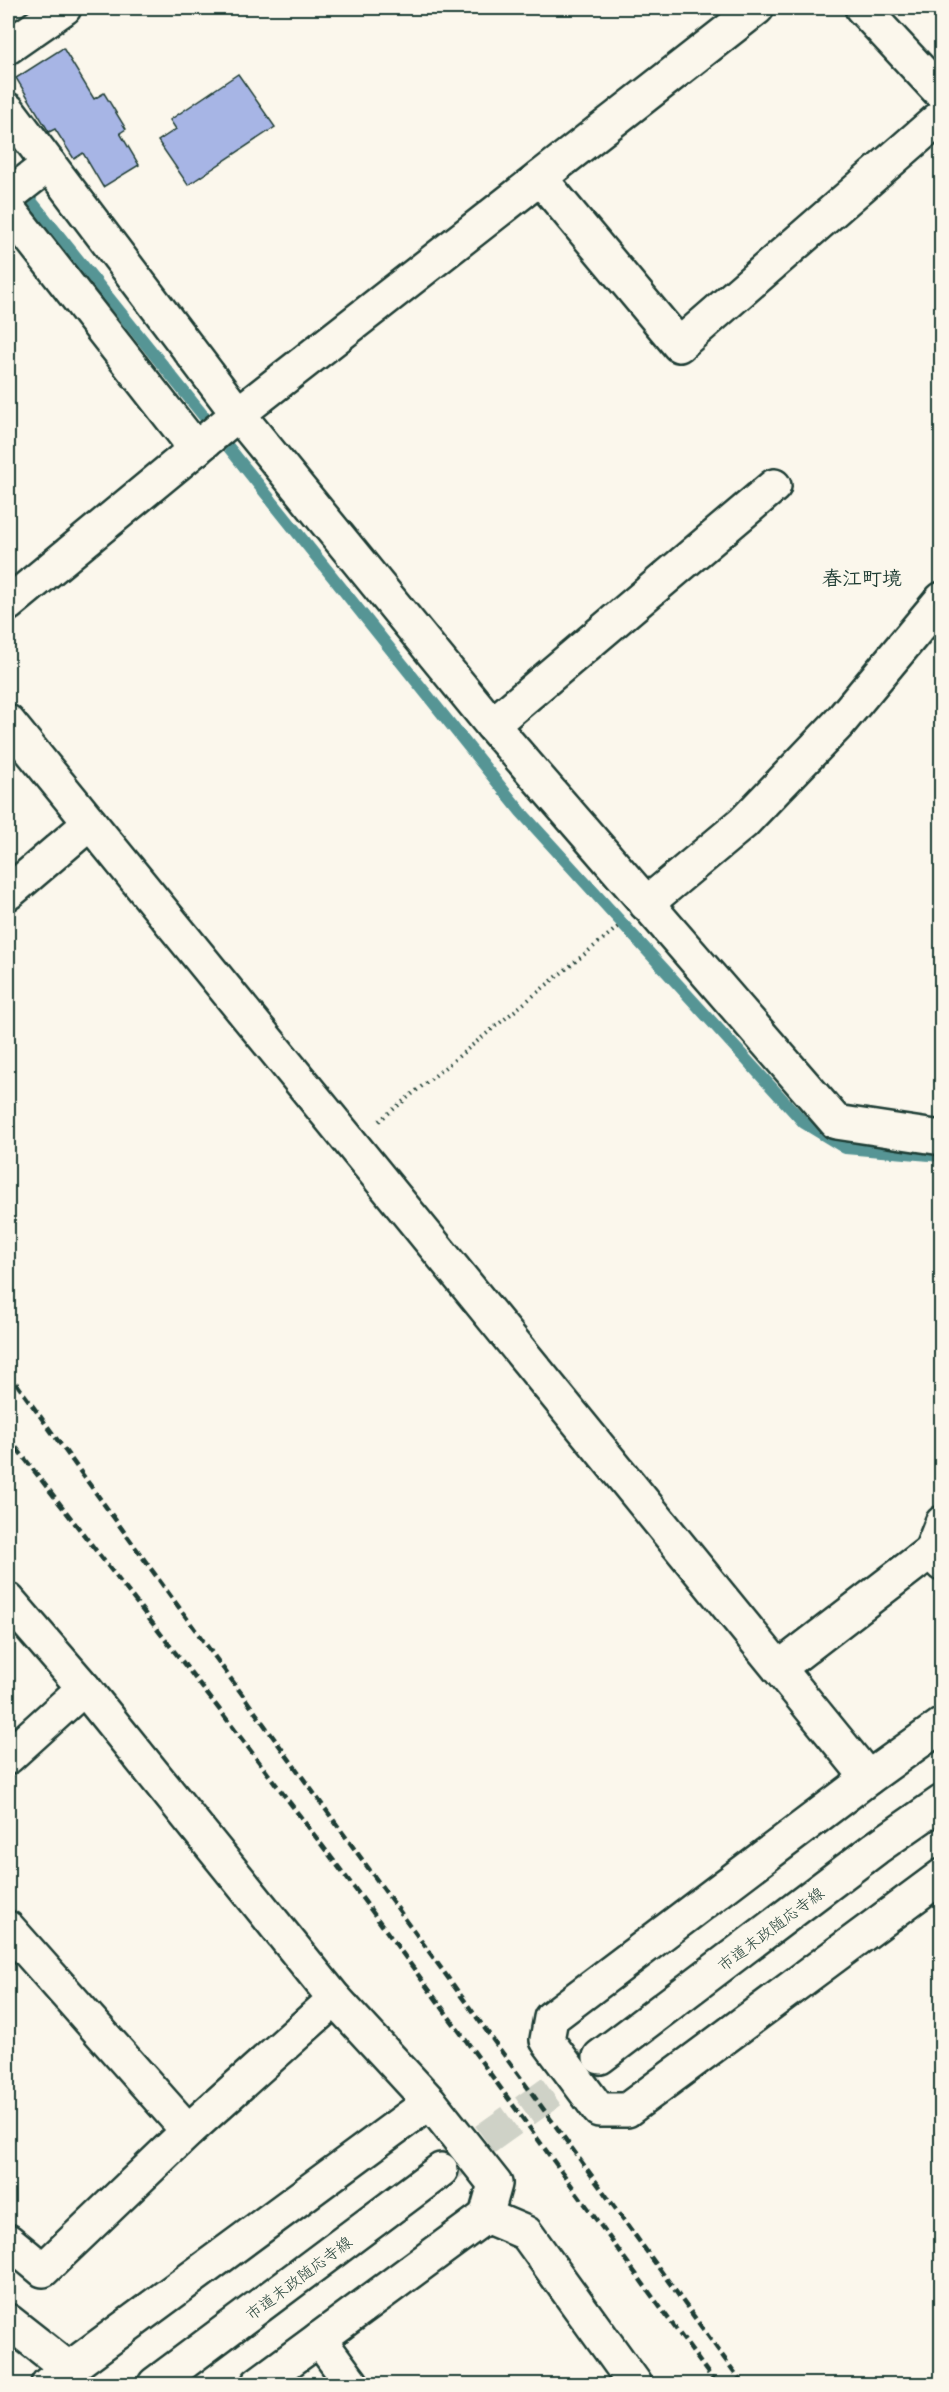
<svg xmlns="http://www.w3.org/2000/svg" width="949" height="2392" viewBox="0 0 949 2392" font-family="'Playpen Sans','Klee One',sans-serif">
<style>
.lines{fill:none;stroke-linecap:round;stroke-linejoin:round}
.stream{stroke:#579595;stroke-width:12}
.building{fill:#a7b5e5;stroke:#1f3d34;stroke-width:1.5}
.tertiary-tunnel{stroke:#cfd2c7;stroke-width:33;stroke-dasharray:33 16;stroke-linecap:butt}
.minor-casing{stroke:#1f3d34;stroke-width:38}
.tertiary-casing{stroke:#1f3d34;stroke-width:38}
.path{stroke:#1f3d34;stroke-width:4;stroke-dasharray:1.5 4.5;stroke-linecap:butt}
.minor{stroke:#fbf7ec;stroke-width:33}
.tertiary{stroke:#fbf7ec;stroke-width:33}
.rail{stroke:#1f3d34;stroke-width:4.5;stroke-dasharray:9 4.5;stroke-linecap:butt}
.labels{text-anchor:middle;dominant-baseline:central;stroke-width:6;stroke-linejoin:round;paint-order:stroke}
.street-label{font-size:16px;fill:#1f3d34;stroke:#fbf7ec}
.quarter-label{font-size:20px;font-weight:bold;fill:#1f3d34;stroke:#fbf7ec}
</style>
<rect width="100%" height="100%" fill="#fbf7ec"/>
<filter id="ink" filterUnits="userSpaceOnUse"><feTurbulence type="fractalNoise" baseFrequency=".0167" numOctaves="2"/><feDisplacementMap in="SourceGraphic" scale="12" xChannelSelector="R" yChannelSelector="G"/><feConvolveMatrix kernelMatrix="1 2 1 2 8 2 1 2 1" color-interpolation-filters="sRGB"/></filter>
<g filter="url(#ink)">
<g class="lines">
<!-- stream -->
<polyline class="stream" points="8,172 521,812 804,1123 845,1148 942,1156"/>
</g>
<!-- building -->
<g class="building">
<polygon points="63,48 94,99 104,93 126,129 120,133 139,165 103,187 83,153 74,159 55,129 49,132 16,78"/>
<polygon points="238,74 275,127 188,185 158,141 176,129 170,120"/>
</g>
<g class="lines">
<!-- tertiary-tunnel -->
<polyline class="tertiary-tunnel" points="445,2168 596,2060"/>
<defs>
<g id="minor">
<polyline points="862,8 942,94"/>
<polyline points="8,47 64,8"/>
<polyline points="8,110 238,414 492,725 836,1122 942,1138"/>
<polyline points="540,178 679,345 942,116"/>
<polyline points="8,196 49,164"/>
<polyline points="8,209 196,449"/>
<polyline points="8,604 238,414 757,8"/>
<polyline points="8,722 868,1778"/>
<polyline points="492,725 774,486"/>
<polyline points="8,893 90,823"/>
<polyline points="646,904 743,823 839,723 942,599"/>
<polyline points="942,1523 931,1551 942,1564"/>
<polyline points="8,1600 84,1688 335,1999 188,2131 43,2270 8,2241"/>
<polyline points="779,1668 931,1551"/>
<polyline points="942,1725 868,1778 551,2018 547,2040 599,2110 627,2110 942,1876"/>
<polyline points="8,1757 84,1688"/>
<polyline points="8,1928 188,2131"/>
<polyline points="486,2216 526,2233 635,2384"/>
<polyline points="8,2321 69,2369"/>
<polyline points="319,2339 352,2384"/>
<polyline points="48,2384 430,2102"/>
<polyline points="258,2384 486,2216 495,2184 430,2102 335,1999"/>
</g>
<g id="tertiary">
<polyline points="600,2057 876,1848 942,1802"/>
<polyline points="155,2384 441,2170"/>
</g>
</defs>
<!-- minor casing -->
<use href="#minor" class="minor-casing"/>
<!-- tertiary casing -->
<use href="#tertiary" class="tertiary-casing"/>
<!-- path -->
<polyline class="path" points="379,1121 618,927"/>
<!-- minor -->
<use href="#minor" class="minor"/>
<!-- tertiary -->
<use href="#tertiary" class="tertiary"/>
<!-- rail -->
<g class="rail">
<polyline points="8,1372 743,2384"/>
<polyline points="8,1437 219,1709 371,1910 716,2384"/>
</g>
</g>
</g>
<g class="labels">
<!-- street labels -->
<g class="street-label">
<text transform="translate(770 1928) rotate(-37)">市道末政随応寺線</text>
<text transform="translate(298 2277) rotate(-37)">市道末政随応寺線</text>
</g>
<!-- quarter labels -->
<g class="quarter-label">
<text x="862" y="577">春江町境</text>
</g>
</g>
<!-- margin -->
<rect width="949" height="2392" fill="none" stroke="#fbf7ec" stroke-width="30"/>
<rect x="15" y="15" width="919" height="2362" fill="none" stroke="#1f3d34" stroke-width="2" filter="url(#ink)"/>
</svg>
